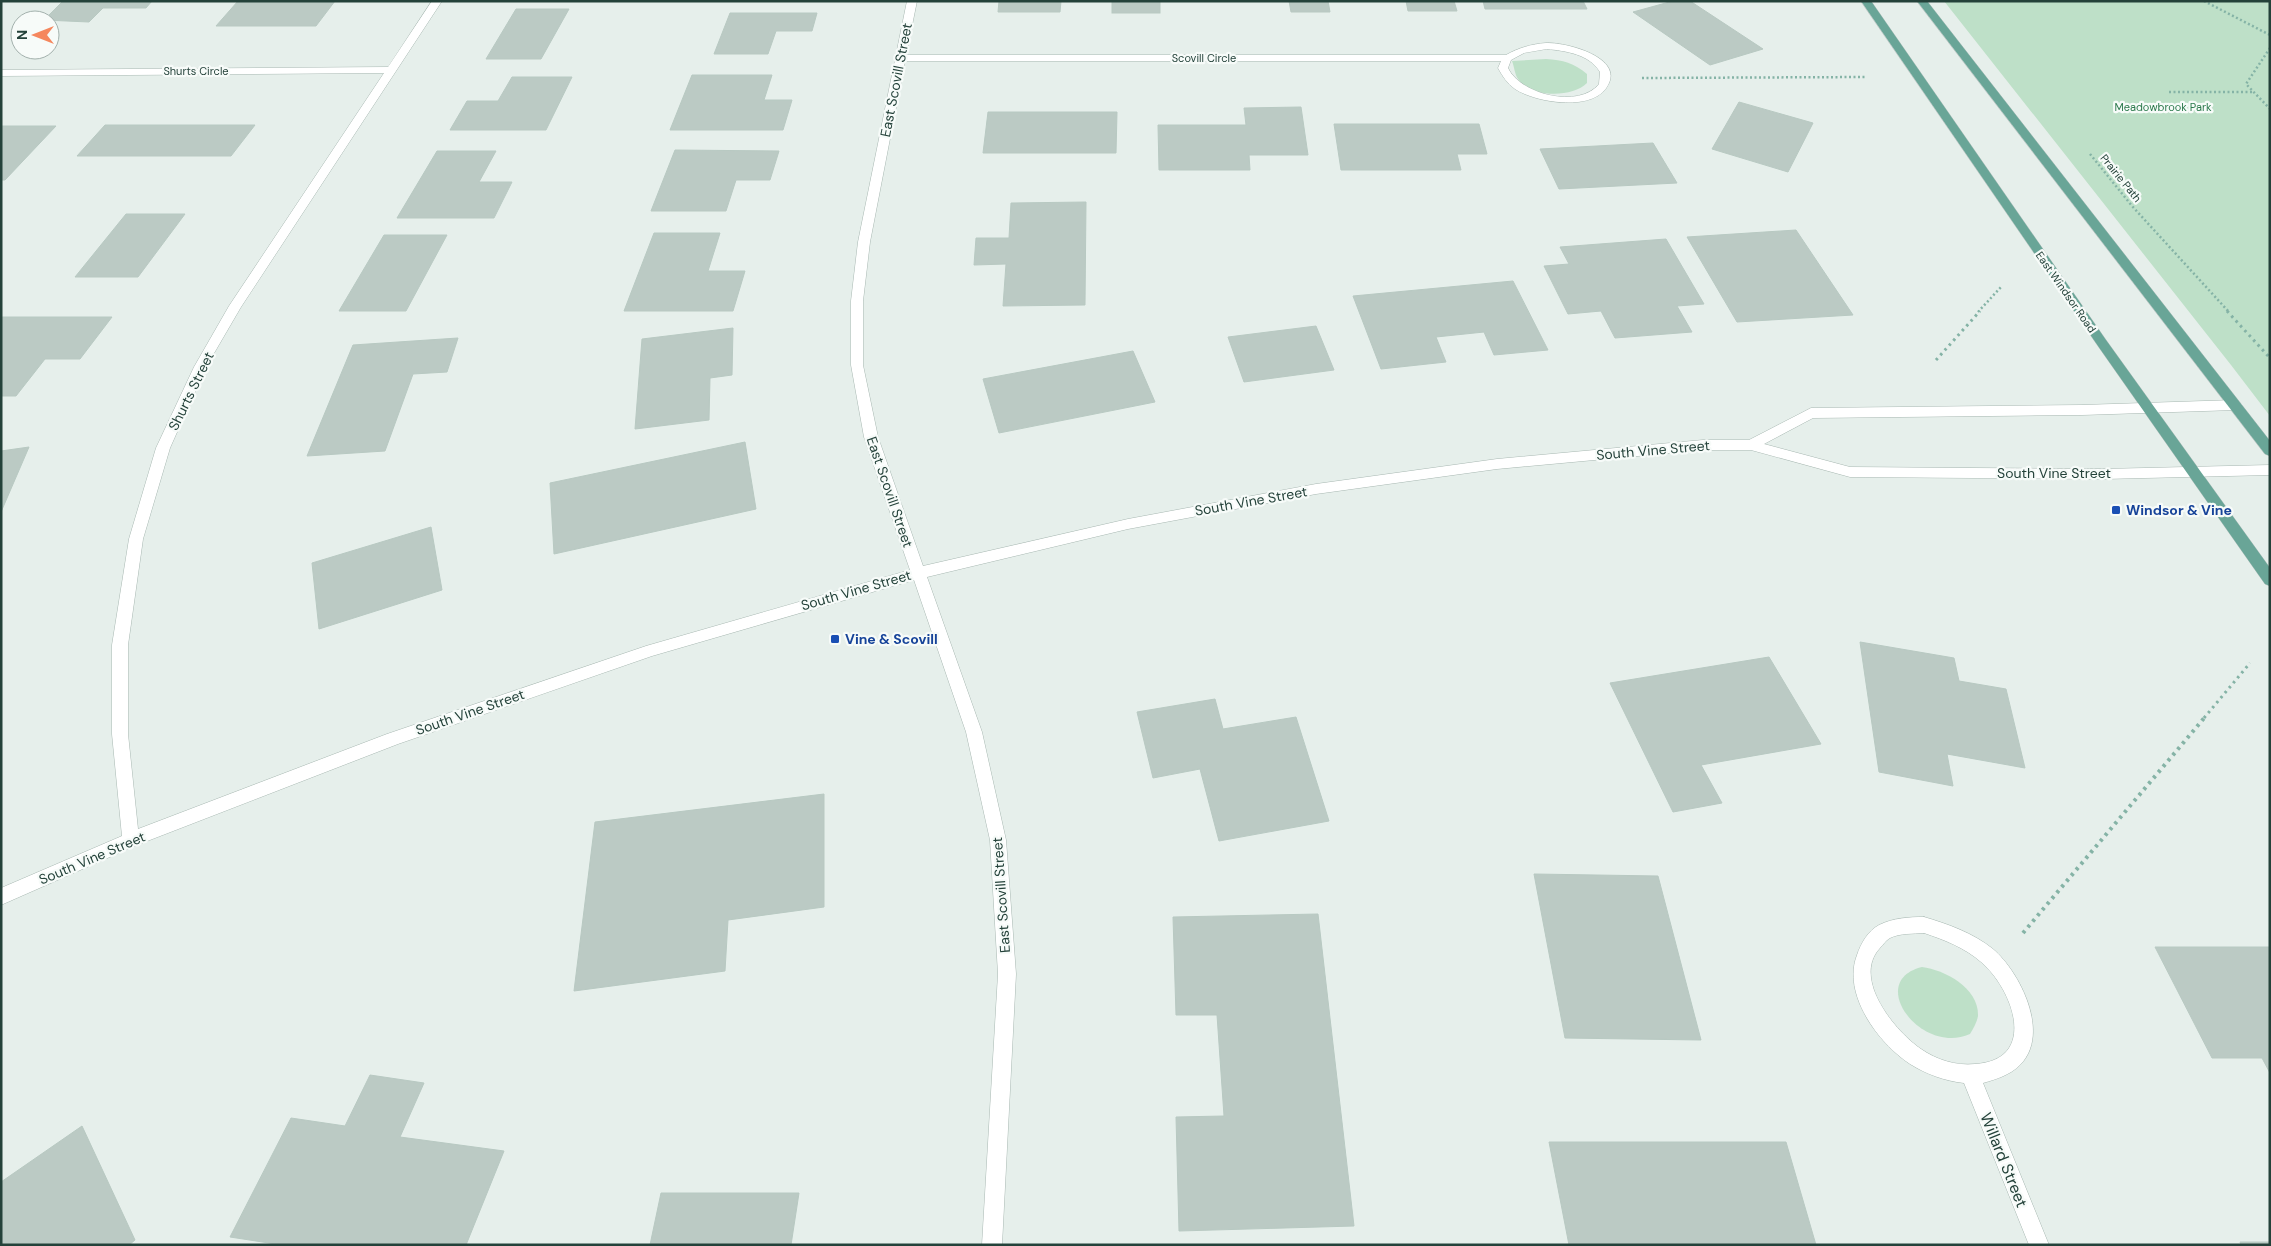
<svg xmlns="http://www.w3.org/2000/svg" width="2271" height="1246" viewBox="0 0 2271 1246" font-family="'DM Sans',sans-serif">
<style>
.green{fill:#bee0c8}
.building{fill:#bbcac4;stroke:#b8c9c2}
.lines{fill:none;stroke-linecap:round;stroke-linejoin:round}
.minor-casing{stroke:#a8b8b2;stroke-width:1}
.major-casing{stroke:#c2cac8;stroke-width:1}
.path-far2{stroke:#85b3a6;stroke-width:2.5;stroke-dasharray:2 2.5;stroke-linecap:butt}
.path-far1{stroke:#85b3a6;stroke-width:3;stroke-dasharray:2.5 4;stroke-linecap:butt}
.path{stroke:#85b3a6;stroke-width:4;stroke-dasharray:3 4.5;stroke-linecap:butt}
.minor{fill:#fff;fill-rule:evenodd}
.major{fill:#69a597;fill-rule:evenodd}
.transit-dot{fill:#1a4fb4;stroke:#f7fbf9;stroke-width:2}
.labels{text-anchor:middle;dominant-baseline:central;stroke-width:4.5;stroke-linejoin:round;paint-order:stroke}
.far-street-label{font-size:11px;fill:#24423a;stroke:#f7fbf9}
.far-park-label{font-size:11px;fill:#2c7a4d;stroke:#f7fbf9}
.street-label{font-size:14px;fill:#24423a;stroke:#f7fbf9}
.transit-label{font-size:14px;font-weight:bold;fill:#164399;stroke:#f7fbf9;text-anchor:start}
.near-street-label{font-size:16px;fill:#24423a;stroke:#f7fbf9}
</style>
<rect width="100%" height="100%" fill="#e6efeb"/>
<!-- green -->
<g class="green">
<polygon points="1944,1 2270,1 2270,416 2231,365"/>
<path d="M1546 59C1563 60 1574 63 1587 74V83C1572 98 1531 98 1518 79 1515 75 1514 66 1512 61Z"/>
<path d="M1922 967C1945 970 1979 988 1978 1016 1977 1022 1973 1029 1970 1034 1921 1056 1865 981 1922 967Z"/>
</g>
<!-- building -->
<g class="building">
<polygon points="63,1 152,1 146,8 103,8 89,22 44,20"/>
<polygon points="238,1 335,1 316,26 216,26"/>
<polygon points="999,1 1061,1 1060,12 998,12"/>
<rect x="1112" y="1" width="48" height="12"/>
<polygon points="1289,1 1328,1 1330,12 1291,12"/>
<polygon points="1406,1 1454,1 1457,11 1408,11"/>
<polygon points="1483,1 1583,1 1587,9 1485,9"/>
<polygon points="1673,1 1690,1 1763,49 1710,65 1633,12"/>
<polygon points="516,9 569,9 541,59 486,59"/>
<polygon points="730,13 817,13 812,31 776,31 768,54 714,54"/>
<polygon points="692,75 772,75 764,100 792,100 783,130 670,130"/>
<polygon points="512,77 572,77 546,130 450,130 467,101 498,101"/>
<polygon points="1739,102 1813,123 1788,172 1712,149"/>
<polygon points="1301,107 1308,155 1249,155 1250,170 1159,170 1158,125 1246,125 1244,108"/>
<polygon points="988,112 1117,112 1116,153 983,153"/>
<polygon points="1334,124 1479,124 1487,154 1457,154 1461,170 1341,170"/>
<polygon points="105,125 255,125 231,156 77,156"/>
<polygon points="1,126 56,126 5,180 1,180"/>
<polygon points="1653,143 1677,183 1559,189 1540,149"/>
<polygon points="675,150 779,151 770,180 736,180 726,211 651,211"/>
<polygon points="437,151 496,151 479,182 512,182 494,218 397,218"/>
<polygon points="1086,202 1085,305 1003,306 1006,264 974,265 976,238 1009,238 1011,203"/>
<polygon points="126,214 185,214 138,277 75,277"/>
<polygon points="1796,230 1853,315 1737,322 1687,237"/>
<polygon points="654,233 720,233 708,271 745,271 733,311 624,311"/>
<polygon points="384,235 447,235 406,311 339,311"/>
<polygon points="1666,239 1704,304 1677,306 1692,332 1615,338 1601,311 1568,314 1544,266 1569,264 1560,247"/>
<polygon points="1513,281 1548,350 1494,355 1484,332 1436,337 1446,362 1381,369 1353,296"/>
<polygon points="1,317 112,317 80,359 45,359 16,396 1,396"/>
<polygon points="1316,326 1334,370 1244,382 1228,337"/>
<polygon points="733,328 732,375 710,378 709,420 635,429 642,339"/>
<polygon points="458,338 447,372 413,374 385,451 307,456 353,345"/>
<polygon points="1133,351 1155,402 999,433 983,379"/>
<polygon points="745,442 756,509 554,554 550,483"/>
<polygon points="29,447 1,512 1,451"/>
<polygon points="431,527 442,590 319,629 312,563"/>
<polygon points="1860,642 1954,658 1959,681 2006,689 2025,768 1947,754 1953,786 1879,772"/>
<polygon points="1769,657 1821,744 1701,765 1722,803 1673,812 1610,683"/>
<polygon points="1215,699 1223,729 1296,717 1329,821 1219,841 1200,769 1153,778 1137,712"/>
<polygon points="824,794 824,907 728,920 725,971 574,991 595,822"/>
<polygon points="1534,874 1658,876 1701,1040 1565,1038"/>
<polygon points="1318,914 1354,1226 1179,1231 1176,1117 1224,1116 1217,1015 1176,1015 1173,917"/>
<polygon points="2155,947 2270,947 2270,1073 2262,1058 2212,1058"/>
<polygon points="370,1075 424,1083 400,1137 504,1151 466,1245 282,1245 230,1237 291,1118 345,1126"/>
<polygon points="82,1126 135,1240 129,1245 1,1245 1,1182"/>
<polygon points="1549,1142 1786,1142 1816,1245 1569,1245"/>
<polygon points="661,1193 799,1193 791,1245 650,1245"/>
<polygon points="2240,1242 2270,1242 2270,1245 2241,1245"/>
</g>
<g class="lines">
<defs>
<g id="minor">
<path d="M432 1H442L241 307 206 367 170 448 143 539 128 645V734L138 829 387 734 646 646 910 570 864 437 851 365V301L858 242 907 1H917L906 55H1506C1518 48 1532 44 1546 43 1564 42 1621 56 1609 83 1597 113 1536 103 1515 89 1507 83 1503 77 1498 68L1501 61H905L870 242 863 301V365L878 437 923 566 1128 519 1316 484 1497 459 1703 440H1749L1811 408 2082 405 2235 400 2242 405 2235 410 2082 415 1813 418 1764 444 1850 467 2103 469 2270 465V475L2103 479 1850 477 1751 450H1703L1497 469 1316 494 1128 529 927 577 982 732 1006 840 1016 974 1002 1245H982L998 974 990 840 966 732 914 580 652 656 398 744 137 845 1 905V888L122 836 112 734V645L129 539 156 448 194 367 229 306 384 73 1 76V70L388 67ZM1547 49C1566 51 1589 54 1600 72L1599 84C1579 109 1521 95 1508 68L1511 60 1524 53Z"/>
<path d="M1924 917C1948 924 1973 933 1993 949 2020 972 2051 1034 2020 1065 2010 1075 1997 1079 1983 1083L2049 1245H2029L1964 1083C1945 1081 1926 1074 1910 1064 1878 1043 1842 994 1857 955 1861 943 1868 931 1879 925 1893 918 1909 917 1924 917ZM1924 933C1945 940 1965 948 1981 962 2013 989 2039 1060 1975 1064 1956 1066 1937 1060 1921 1049 1896 1032 1851 979 1880 948 1883 945 1886 940 1890 938 1900 933 1913 934 1924 933Z"/>
</g>
<g id="major">
<polygon points="1861,1 1871,1 2106,340 2270,568 2270,586 2265,584 2098,346"/>
<polygon points="1917,1 1927,1 2270,441 2270,456 2265,454"/>
</g>
</defs>
<!-- minor casing -->
<use href="#minor" class="minor-casing"/>
<!-- major casing -->
<use href="#major" class="major-casing"/>
<!-- path-far2 -->
<g class="path-far2">
<polyline points="2204,1 2270,35"/>
<polyline points="2270,48 2246,84 2270,109"/>
<polyline points="1642,78 1867,77"/>
<polyline points="2169,92 2253,92"/>
<polyline points="2090,154 2132,206 2229,312"/>
<polyline points="1978,312 2001,287"/>
</g>
<!-- path-far1 -->
<g class="path-far1">
<polyline points="2227,311 2270,358"/>
<polyline points="1936,360 1980,311"/>
<polyline points="2204,718 2250,663"/>
</g>
<!-- path -->
<polyline class="path" points="2023,933 2205,717"/>
<!-- minor -->
<use href="#minor" class="minor"/>
<!-- major -->
<use href="#major" class="major"/>
</g>
<!-- markers -->
<g class="transit-dot">
<rect x="2111" y="505" width="10" height="10" rx="2.5"/>
<rect x="830" y="634" width="10" height="10" rx="2.5"/>
</g>
<g class="labels">
<!-- far-street labels -->
<g class="far-street-label">
<text x="1204" y="58">Scovill Circle</text>
<text x="196" y="71">Shurts Circle</text>
<text transform="translate(2121 178) rotate(51)">Prairie Path</text>
<text transform="translate(2066 292) rotate(55)">East Windsor Road</text>
</g>
<!-- far-park labels -->
<g class="far-park-label">
<text x="2163" y="107">Meadowbrook Park</text>
</g>
<!-- street labels -->
<g class="street-label">
<text transform="translate(896 80) rotate(-79)">East Scovill Street</text>
<text transform="translate(191 391) rotate(-64)">Shurts Street</text>
<text transform="translate(1653 450) rotate(-5)">South Vine Street</text>
<text x="2054" y="473">South Vine Street</text>
<text transform="translate(890 492) rotate(71)">East Scovill Street</text>
<text transform="translate(1251 501) rotate(-10)">South Vine Street</text>
<text transform="translate(856 590) rotate(-16)">South Vine Street</text>
<text transform="translate(470 712) rotate(-19)">South Vine Street</text>
<text transform="translate(92 858) rotate(-23)">South Vine Street</text>
<text transform="translate(1001 895) rotate(-94)">East Scovill Street</text>
</g>
<!-- transit labels -->
<g class="transit-label">
<text x="2126" y="510">Windsor &amp; Vine</text>
<text x="845" y="639">Vine &amp; Scovill</text>
</g>
<!-- near-street labels -->
<g class="near-street-label">
<text transform="translate(2004 1160) rotate(68)">Willard Street</text>
</g>
</g>
<!-- border -->
<rect width="2271" height="1246" fill="none" stroke="#24423a" stroke-width="5"/>
<!-- north arrow -->
<g transform="translate(35 35) rotate(270)"><circle r="24" fill="#f7fbf9" stroke="#a3b1ad"/>
<path d="M0-4L9 19L0 12L-9 19Z" fill="#f5875e"/>
<text y="-8" font-size="14" font-weight="bold" text-anchor="middle" fill="#24423a">N</text>
</g>
</svg>
